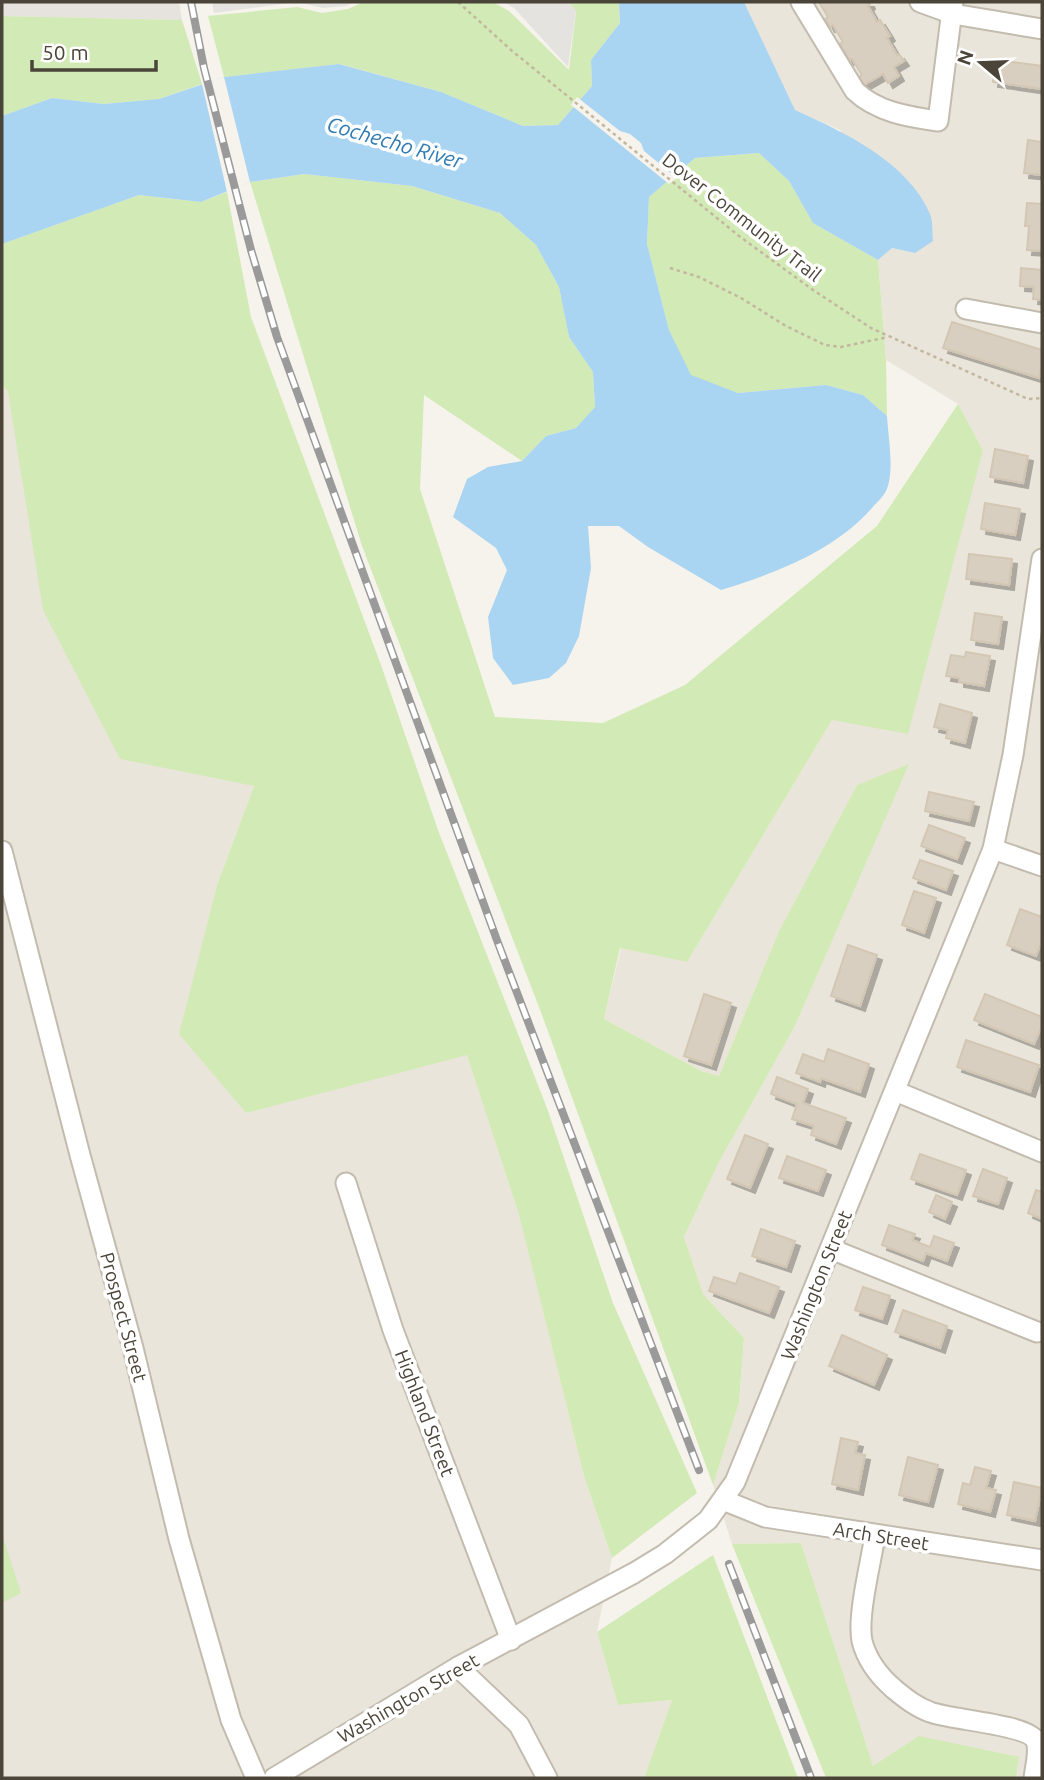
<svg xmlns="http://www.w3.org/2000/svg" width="1044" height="1780" viewBox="0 0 1044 1780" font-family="Ubuntu,sans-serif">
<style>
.residential{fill:#eae5da}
.industrial{fill:#e6e2dd}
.green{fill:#d2eab5}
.parking{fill:#e5e3e0}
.water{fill:#a9d4f2}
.pier{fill:#f6f3ec}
.building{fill:#d8cfc1;stroke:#d3c7b4;stroke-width:2;filter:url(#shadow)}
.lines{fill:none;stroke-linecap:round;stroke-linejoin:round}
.minor-casing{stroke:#c2bbae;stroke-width:23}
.path{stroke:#c4b79f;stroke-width:2.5;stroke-dasharray:3.5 3.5;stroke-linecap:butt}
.minor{stroke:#fff;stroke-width:19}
.rail-casing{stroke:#9a9a9a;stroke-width:8}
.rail{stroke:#fff;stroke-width:5;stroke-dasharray:16;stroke-linecap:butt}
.labels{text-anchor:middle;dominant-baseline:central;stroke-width:7;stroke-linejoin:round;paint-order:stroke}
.street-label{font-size:19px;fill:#4b4439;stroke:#fff}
.water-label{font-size:21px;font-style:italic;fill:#2e7ab2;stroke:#fff}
</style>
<defs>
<filter id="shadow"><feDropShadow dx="5" dy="5" stdDeviation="0" flood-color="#0004"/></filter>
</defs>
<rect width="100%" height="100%" fill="#f6f3ec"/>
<!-- residential -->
<g class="residential">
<polygon points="744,2 1042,2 1042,1778 1016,1778 1019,1757 873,1767 801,1543 732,1544 713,1485 739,1403 744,1338 703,1294 684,1237 719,1162 795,1026 908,765 857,785 779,931 719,1076 701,1071 604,1019 621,948 687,962 832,720 983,450 958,404 886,360 878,260 892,248 915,253 840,130 795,110"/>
<polygon points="2,385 8,392 254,786 217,885 180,1034 246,1113 467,1054 519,1215 584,1476 612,1558 597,1632 618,1705 672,1700 644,1778 2,1778"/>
</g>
<!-- industrial -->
<polygon class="industrial" points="2,2 179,2 182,20 2,16"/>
<!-- green -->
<g class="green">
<polygon points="364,2 493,2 509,11 569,70 576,12 569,2 619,2 620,23 591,60 592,86 558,125 523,126 441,92 340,64 224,77 208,16 297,7 322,13 348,9"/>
<polygon points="2,16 182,20 202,84 159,99 104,104 52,98 2,116"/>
<polygon points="759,153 789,181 813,223 878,260 886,360 887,416 863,395 826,385 738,393 691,376 669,330 647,244 649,197 695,158"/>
<polygon points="304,174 412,186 500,213 536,245 559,287 569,337 593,372 595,408 576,428 546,436 522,461 424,395 420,489 495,717 603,723 685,685 877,526 958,404 983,450 908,734 832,720 687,962 620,948 604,1019 701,1071 719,1076 779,931 857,785 909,764 795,1026 719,1162 684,1237 703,1294 744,1338 739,1403 713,1485 542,1015 362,546 250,182"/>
<polygon points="227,192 251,317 381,665 438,830 547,1108 613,1303 697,1493 612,1558 584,1476 519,1215 467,1055 246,1113 179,1034 217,885 254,786 120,759 43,610 8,392 2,385 2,244 139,195 201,202"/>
<polygon points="2,1534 21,1593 2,1603"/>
<polygon points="801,1543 873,1766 919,1736 1019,1757 1016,1778 826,1778 732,1544"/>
<polygon points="713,1555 798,1778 644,1778 672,1700 618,1705 597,1632"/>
</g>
<!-- parking -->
<g class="parking">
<polygon points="212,2 354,2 346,6 323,8 297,2 214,13"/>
<polygon points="503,2 569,2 576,11 568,67 514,8"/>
</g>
<!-- water -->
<path class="water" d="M619 2H744L795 110C844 132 908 162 930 214 933 221 932 232 933 241L915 253 892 248 878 260 813 223 789 181 759 153 695 158 649 197 647 244 669 330 691 375 738 393 826 385 863 395 887 416C888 436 895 472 886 491 883 497 876 503 872 508 833 552 775 573 721 590L648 547 619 526H588L591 568 579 636 566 663 549 678 513 685 493 658 488 617 507 570 496 548 453 517 467 479 488 467 522 461 546 436 576 428 595 407 593 372 569 337 559 287 536 245 500 213 412 186 304 174 250 182 201 202 139 195 2 244V116L52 98 104 104 159 99 224 77 339 64 441 92 523 126 558 125 592 86 591 60 620 23Z"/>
<!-- pier -->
<g class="pier">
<polygon points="224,77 250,182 227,192 202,84"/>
<polygon points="577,97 620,131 630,134 641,143 644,151 677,178 669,184 571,105"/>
</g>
<!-- building -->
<g class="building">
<polygon points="819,2 869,2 870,4 868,6 877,22 880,20 890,36 887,38 897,55 899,54 904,61 894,67 899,76 888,83 883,74 864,85 859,77 862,75 852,59 849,60 840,44 843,42 833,25 830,27 825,19 828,17"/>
<polygon points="996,60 1042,66 1042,89 993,82"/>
<polygon points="1028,140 1042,142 1042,175 1024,173"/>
<polygon points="1027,203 1042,204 1042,251 1027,250 1029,226 1025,226"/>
<polygon points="1021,268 1042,270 1042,300 1033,299 1034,287 1020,286"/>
<polygon points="952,322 1042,350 1042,366 1039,378 943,348"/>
<polygon points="995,449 1028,456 1023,483 990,477"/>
<polygon points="985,503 1020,509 1015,535 981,529"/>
<polygon points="969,554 1012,559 1009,585 966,579"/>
<polygon points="975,613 1002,617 998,644 971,640"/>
<polygon points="966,652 990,656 984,686 959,682 959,678 946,676 951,655 965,657"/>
<polygon points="940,704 972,713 965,743 946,738 948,730 934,727"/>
<polygon points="929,792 974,802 969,821 925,811"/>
<polygon points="929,825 965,838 957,859 921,846"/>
<polygon points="920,860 953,871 946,890 913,878"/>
<polygon points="914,891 936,898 924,933 902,925"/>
<polygon points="1020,909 1042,917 1042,940 1036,956 1007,945"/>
<polygon points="848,945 877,955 860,1006 831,996"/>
<polygon points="704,994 731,1003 711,1065 684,1056"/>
<polygon points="985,994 1042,1017 1042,1031 1040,1030 1034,1044 974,1020"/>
<polygon points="966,1040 1039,1065 1030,1092 957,1067"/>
<polygon points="828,1049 869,1064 860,1092 821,1078 820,1082 796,1073 803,1054 824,1062"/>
<polygon points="777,1077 808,1089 803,1103 846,1118 836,1144 811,1135 814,1126 792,1119 797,1104 771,1094"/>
<polygon points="745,1135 768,1144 750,1188 727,1179"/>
<polygon points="920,1154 966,1170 957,1195 911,1179"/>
<polygon points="787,1156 826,1170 818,1191 779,1178"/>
<polygon points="983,1169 1007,1178 998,1204 973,1196"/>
<polygon points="1036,1190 1042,1192 1042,1219 1028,1213"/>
<polygon points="936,1195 952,1202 945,1219 929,1212"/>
<polygon points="889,1225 915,1234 912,1240 930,1247 934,1236 954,1243 947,1261 926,1253 923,1261 882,1245"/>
<polygon points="761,1229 795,1241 786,1267 752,1256"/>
<polygon points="740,1273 779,1287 769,1313 709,1291 714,1277 736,1284"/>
<polygon points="863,1287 890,1296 882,1319 855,1310"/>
<polygon points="903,1310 947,1326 940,1348 895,1332"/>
<polygon points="842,1335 887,1355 874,1385 829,1366"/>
<polygon points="841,1438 858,1442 855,1453 865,1455 858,1490 832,1484"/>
<polygon points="908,1457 938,1465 928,1502 899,1495"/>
<polygon points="975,1467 991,1471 986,1488 996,1490 990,1512 958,1504 963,1483 970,1485"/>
<polygon points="1014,1482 1042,1488 1035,1521 1007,1515"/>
</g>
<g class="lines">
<defs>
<g id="minor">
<path d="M801 2 855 91C877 112 909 117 938 121L953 2"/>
<polyline points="920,2 953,14 1042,29"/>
<polyline points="966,309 1042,323"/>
<polyline points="993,849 1042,866"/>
<polyline points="2,851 80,1155 133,1348 179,1539 231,1720 256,1778"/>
<polyline points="895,1091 1042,1152"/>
<polyline points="346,1183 393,1330 511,1640"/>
<polyline points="831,1249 1037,1332"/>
<polyline points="723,1500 765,1517 1042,1560"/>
<path d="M875 1535C871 1563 857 1615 862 1641 867 1661 879 1676 894 1689 905 1698 916 1707 930 1712 950 1720 1028 1724 1036 1741 1040 1751 1035 1768 1034 1778"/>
<polyline points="458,1667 519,1725 547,1778"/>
<polyline points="274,1778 458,1667 634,1573 665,1554 708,1520 735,1482 993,849 1013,755 1042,559"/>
</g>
</defs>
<!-- minor casing -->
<use href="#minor" class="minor-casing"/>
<!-- path -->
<g class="path">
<polyline points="458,2 511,50 739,236 813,290 871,328 1028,399 1042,398"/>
<polyline points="670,268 699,277 741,298 786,326 825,345 841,347 888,337"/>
</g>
<!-- minor -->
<use href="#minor" class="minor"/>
<defs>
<g id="rail">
<polyline points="191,2 204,68 251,250 277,337 498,943 699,1470"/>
<polyline points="729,1564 811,1778"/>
</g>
</defs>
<!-- rail casing -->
<use href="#rail" class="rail-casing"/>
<!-- rail -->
<use href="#rail" class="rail"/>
</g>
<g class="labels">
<!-- street labels -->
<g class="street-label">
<text transform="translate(742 217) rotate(38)">Dover Community Trail</text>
<text transform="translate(816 1285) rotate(-68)">Washington Street</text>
<text transform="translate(124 1317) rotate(75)">Prospect Street</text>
<text transform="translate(425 1413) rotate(69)">Highland Street</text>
<text transform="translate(881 1536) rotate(9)">Arch Street</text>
<text transform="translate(408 1698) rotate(-30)">Washington Street</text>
</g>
<!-- water labels -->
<g class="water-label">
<text transform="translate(395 142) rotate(16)">Cochecho River</text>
</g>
</g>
<!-- border -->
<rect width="1044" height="1780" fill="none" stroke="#4b4439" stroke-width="7"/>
<!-- north arrow -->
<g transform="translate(981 63) rotate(289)" stroke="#ffffff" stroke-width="5" paint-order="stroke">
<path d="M0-5L12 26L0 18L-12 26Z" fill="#4b4439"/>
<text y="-10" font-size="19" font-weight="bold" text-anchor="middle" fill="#4b4439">N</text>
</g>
<!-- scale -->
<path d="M32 60v10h124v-10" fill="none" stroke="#4b4439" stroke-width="3.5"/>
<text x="42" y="60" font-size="21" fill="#4b4439" stroke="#ffffff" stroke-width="5" paint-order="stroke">50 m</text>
</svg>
